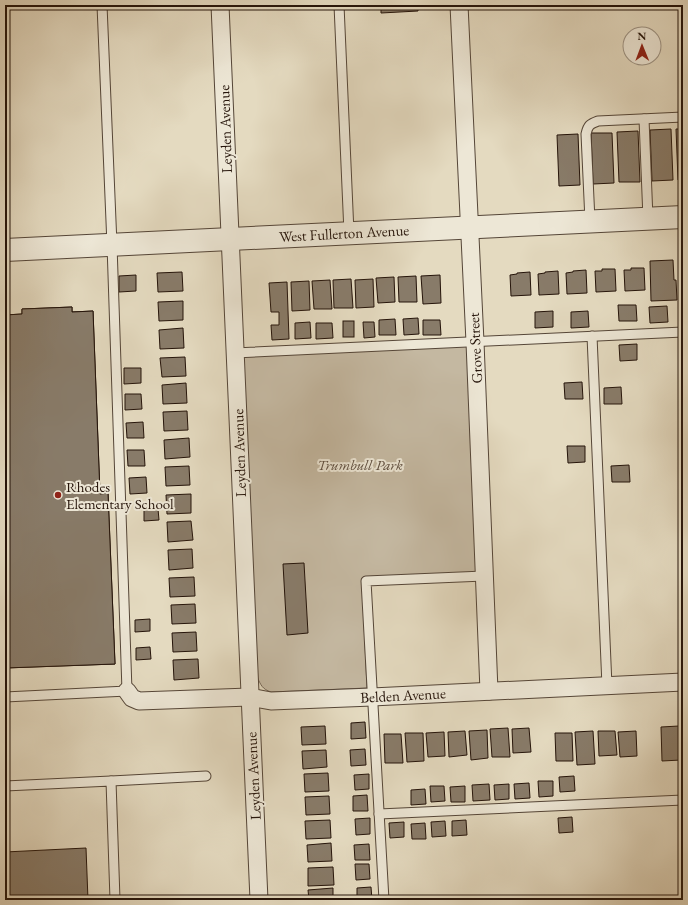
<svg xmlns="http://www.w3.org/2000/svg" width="688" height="905" viewBox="0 0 688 905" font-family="'EB Garamond',serif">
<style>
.green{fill:#c4b8a1;stroke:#746656}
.building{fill:#887b69;stroke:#25140a;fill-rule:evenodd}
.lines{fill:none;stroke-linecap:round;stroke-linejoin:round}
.service-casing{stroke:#554638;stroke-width:11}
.minor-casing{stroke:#554638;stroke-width:19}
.tertiary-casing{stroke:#554638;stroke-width:24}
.service{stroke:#ede7d6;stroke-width:9}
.minor{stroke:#ede7d6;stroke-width:17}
.tertiary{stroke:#ede7d6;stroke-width:22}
.poi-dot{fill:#8f2418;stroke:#ede7d6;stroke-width:1.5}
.labels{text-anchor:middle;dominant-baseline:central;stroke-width:4;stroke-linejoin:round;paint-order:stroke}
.street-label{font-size:15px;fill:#25140a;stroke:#ede7d6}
.park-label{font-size:15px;font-style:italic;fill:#5d4d3f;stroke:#ede7d6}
.poi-label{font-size:15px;fill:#25140a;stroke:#ede7d6;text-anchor:start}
</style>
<rect width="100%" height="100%" fill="#e4dac0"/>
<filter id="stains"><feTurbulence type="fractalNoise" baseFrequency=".005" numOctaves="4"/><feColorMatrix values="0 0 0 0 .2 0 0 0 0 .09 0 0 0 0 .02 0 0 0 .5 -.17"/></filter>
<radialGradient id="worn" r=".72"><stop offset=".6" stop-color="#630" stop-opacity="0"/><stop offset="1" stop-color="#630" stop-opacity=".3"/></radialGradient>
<!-- green -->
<path class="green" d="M467 346 477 573 362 578 367 688 271 692C262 689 261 685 257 677L243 356Z"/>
<!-- building -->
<g class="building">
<polygon points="381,5 418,5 418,11 381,13"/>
<polygon points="671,129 673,180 652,181 650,130"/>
<polygon points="676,129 683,129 683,180 678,180"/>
<polygon points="638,131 640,182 619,182 617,132"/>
<polygon points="591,133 612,133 614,183 593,184"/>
<polygon points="578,134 580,185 559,186 557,135"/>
<polygon points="673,260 674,280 676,280 677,300 651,301 650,261"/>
<polygon points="631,268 644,268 645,290 625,291 624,270 631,270"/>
<polygon points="602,269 615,269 616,291 596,292 595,271 602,271"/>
<polygon points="586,270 587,293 567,294 566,273 573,272 573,271"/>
<polygon points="558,271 559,294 539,295 538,274 545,273 545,272"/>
<polygon points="182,272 183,291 158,292 157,273"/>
<polygon points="530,272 531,295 511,296 510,275 517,274 517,273"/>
<polygon points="136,275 136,291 119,292 119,276"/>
<polygon points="440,275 441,303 423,304 421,276"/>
<polygon points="416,276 417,302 399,302 398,277"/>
<polygon points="394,277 395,302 378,303 376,278"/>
<polygon points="351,279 353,308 334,308 333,280"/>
<polygon points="373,279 374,307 356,308 355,280"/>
<polygon points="330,280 332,309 314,309 312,281"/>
<polygon points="309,281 310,310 292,311 291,282"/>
<polygon points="287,282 289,339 272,340 271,325 279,325 279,312 271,312 269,283"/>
<polygon points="183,301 183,320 159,321 158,302"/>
<polygon points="618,305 636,305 637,321 619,321"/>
<polygon points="667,306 668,322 650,323 649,307"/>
<path d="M72 307V312L93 311 100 494 108 493 115 664 5 668V315L22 314V309ZM45 338 53 495 24 497 18 362 25 361 24 339Z"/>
<polygon points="72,307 72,312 93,311 100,494 108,493 115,664 5,668 5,315 22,314 22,309"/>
<polygon points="553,311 553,327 535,328 535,312"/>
<polygon points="588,311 589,327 571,328 571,312"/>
<polygon points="418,318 419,334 404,335 403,319"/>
<polygon points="395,319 396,335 379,335 379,320"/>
<polygon points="423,320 440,320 441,335 423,335"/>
<rect x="343" y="321" width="11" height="16"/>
<polygon points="310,322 311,338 295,339 295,323"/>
<polygon points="363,322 374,322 375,337 364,338"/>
<polygon points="316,323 332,323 333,338 316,339"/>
<polygon points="183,328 184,348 160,349 159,330"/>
<polygon points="637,344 637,360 620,361 619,345"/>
<polygon points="185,357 186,376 162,377 160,358"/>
<polygon points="124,368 141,368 141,383 124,384"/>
<polygon points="582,382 583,399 565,399 564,383"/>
<polygon points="186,383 187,403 163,404 162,385"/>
<polygon points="621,387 622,404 604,404 604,388"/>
<polygon points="125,394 141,394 142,409 125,410"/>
<polygon points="187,411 188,430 164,431 163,412"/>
<polygon points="143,422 144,438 127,438 126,423"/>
<polygon points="189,438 190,457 165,459 164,440"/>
<polygon points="567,446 585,446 585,462 568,463"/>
<polygon points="127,450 144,450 145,466 128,466"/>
<polygon points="629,465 630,482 612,482 611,466"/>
<polygon points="189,466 190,485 166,486 165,467"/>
<polygon points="146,477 147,493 130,494 129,478"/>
<polygon points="191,494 191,513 167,514 166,495"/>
<polygon points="144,509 158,509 159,520 144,521"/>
<polygon points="191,521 193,540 168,542 167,522"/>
<polygon points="192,549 193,568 169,570 168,550"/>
<polygon points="304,563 308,633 287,635 283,564"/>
<polygon points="194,577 195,596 170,597 169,578"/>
<polygon points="195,604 196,623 172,624 171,605"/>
<polygon points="150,619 150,631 135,632 135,620"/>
<polygon points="196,632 197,651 173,652 172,633"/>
<polygon points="150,647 151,659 136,660 136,648"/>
<polygon points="198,659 199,678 174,680 173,660"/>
<polygon points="365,722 366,738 351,739 351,723"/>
<polygon points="325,726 326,744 302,745 301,727"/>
<polygon points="679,726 681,760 662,761 661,727"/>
<polygon points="508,728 510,757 492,757 490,729"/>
<polygon points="529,728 531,752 513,753 512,729"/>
<polygon points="487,730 488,758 471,760 469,731"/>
<polygon points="465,731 467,755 449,757 448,732"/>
<polygon points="593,731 595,764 577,765 575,732"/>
<polygon points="598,731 615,731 617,755 599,756"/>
<polygon points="636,731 637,756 620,757 618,732"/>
<polygon points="444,732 445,756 428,757 426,733"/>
<polygon points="405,733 423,733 424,761 407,762"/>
<polygon points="555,733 572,733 573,761 556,761"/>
<polygon points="384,734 401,734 403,763 385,763"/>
<polygon points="365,749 366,765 351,766 350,750"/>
<polygon points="326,750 327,767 303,769 302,751"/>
<polygon points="328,773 329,791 305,792 304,774"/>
<polygon points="369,774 369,789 355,790 354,775"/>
<polygon points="574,776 575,791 560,792 559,777"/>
<polygon points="538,781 553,781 553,796 539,797"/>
<polygon points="529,783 530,798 515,799 514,784"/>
<polygon points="489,784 490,800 473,801 472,785"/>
<polygon points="509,784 509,799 495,800 494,785"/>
<polygon points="430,786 444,786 445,801 431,802"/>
<polygon points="465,786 465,802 451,802 450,787"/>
<polygon points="425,789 426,804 411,805 411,790"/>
<polygon points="367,795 368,811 353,811 353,796"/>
<polygon points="329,796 330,814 306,815 305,797"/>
<polygon points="572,817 573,832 559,833 558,818"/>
<polygon points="370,818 370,834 356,835 355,819"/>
<polygon points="330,820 331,838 306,839 305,821"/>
<polygon points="466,820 467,835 452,836 452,821"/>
<polygon points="445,821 446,836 432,837 431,822"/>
<polygon points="404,822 404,837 390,838 389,823"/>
<polygon points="425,823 426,839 412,839 411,824"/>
<polygon points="331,843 332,861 308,862 307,845"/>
<polygon points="369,844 370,860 355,860 354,845"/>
<polygon points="86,848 88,900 5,900 5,852"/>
<polygon points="355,864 369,864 370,879 356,880"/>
<polygon points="333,867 334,885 308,886 308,868"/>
<polygon points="371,887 372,900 357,900 357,888"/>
<polygon points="333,888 333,900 309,900 308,890"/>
</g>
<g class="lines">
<defs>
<g id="service">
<polyline points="339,5 349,233"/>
<polyline points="644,119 648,219"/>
<path d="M590 221 586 134C588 125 590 124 598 121L683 117"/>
<polyline points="592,336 607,686"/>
<polyline points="235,353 683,332"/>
<polyline points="5,697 127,691 112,245 102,5"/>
<polyline points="111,781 206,776"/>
<polyline points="5,786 111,781 115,900"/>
<polyline points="379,814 683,800"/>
<polyline points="384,900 366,581 484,576"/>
</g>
<g id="minor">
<polyline points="220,5 259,900"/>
<polyline points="459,5 475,342 489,691"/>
<polyline points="127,691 132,698 139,701 249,697 271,701 372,697 683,682"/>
</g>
<polyline id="tertiary" points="5,250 683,217"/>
</defs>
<!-- service casing -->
<use href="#service" class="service-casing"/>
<!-- minor casing -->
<use href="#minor" class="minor-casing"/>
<!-- tertiary casing -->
<use href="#tertiary" class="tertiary-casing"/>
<!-- service -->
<use href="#service" class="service"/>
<!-- minor -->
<use href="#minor" class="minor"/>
<!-- tertiary -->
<use href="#tertiary" class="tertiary"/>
</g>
<!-- markers -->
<circle class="poi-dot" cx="58" cy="495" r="4"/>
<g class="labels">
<!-- street labels -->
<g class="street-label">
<text transform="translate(225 129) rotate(-92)">Leyden Avenue</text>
<text transform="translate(344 233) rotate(-3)">West Fullerton Avenue</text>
<text transform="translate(475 348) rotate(-93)">Grove Street</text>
<text transform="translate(239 453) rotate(-92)">Leyden Avenue</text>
<text transform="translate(403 695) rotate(-3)">Belden Avenue</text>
<text transform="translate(253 776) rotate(-93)">Leyden Avenue</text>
</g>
<!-- park labels -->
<g class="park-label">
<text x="360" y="464">Trumbull Park</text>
</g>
<!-- poi labels -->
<g class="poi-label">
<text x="66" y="486">Rhodes<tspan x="66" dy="17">Elementary School</tspan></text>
</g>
</g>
<!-- margin -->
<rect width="688" height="905" fill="none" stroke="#e4dac0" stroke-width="20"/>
<rect x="6" y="6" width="676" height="893" fill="none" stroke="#25140a" stroke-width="2"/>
<rect x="10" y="10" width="668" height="885" fill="none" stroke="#25140a"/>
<!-- north arrow -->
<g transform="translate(642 46) rotate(359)"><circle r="19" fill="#ede7d6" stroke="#9d9384"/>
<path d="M0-3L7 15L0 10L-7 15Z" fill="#8f2418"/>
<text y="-6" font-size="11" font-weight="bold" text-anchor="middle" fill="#25140a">N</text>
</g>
<rect width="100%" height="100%" filter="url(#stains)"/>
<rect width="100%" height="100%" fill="url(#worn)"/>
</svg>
